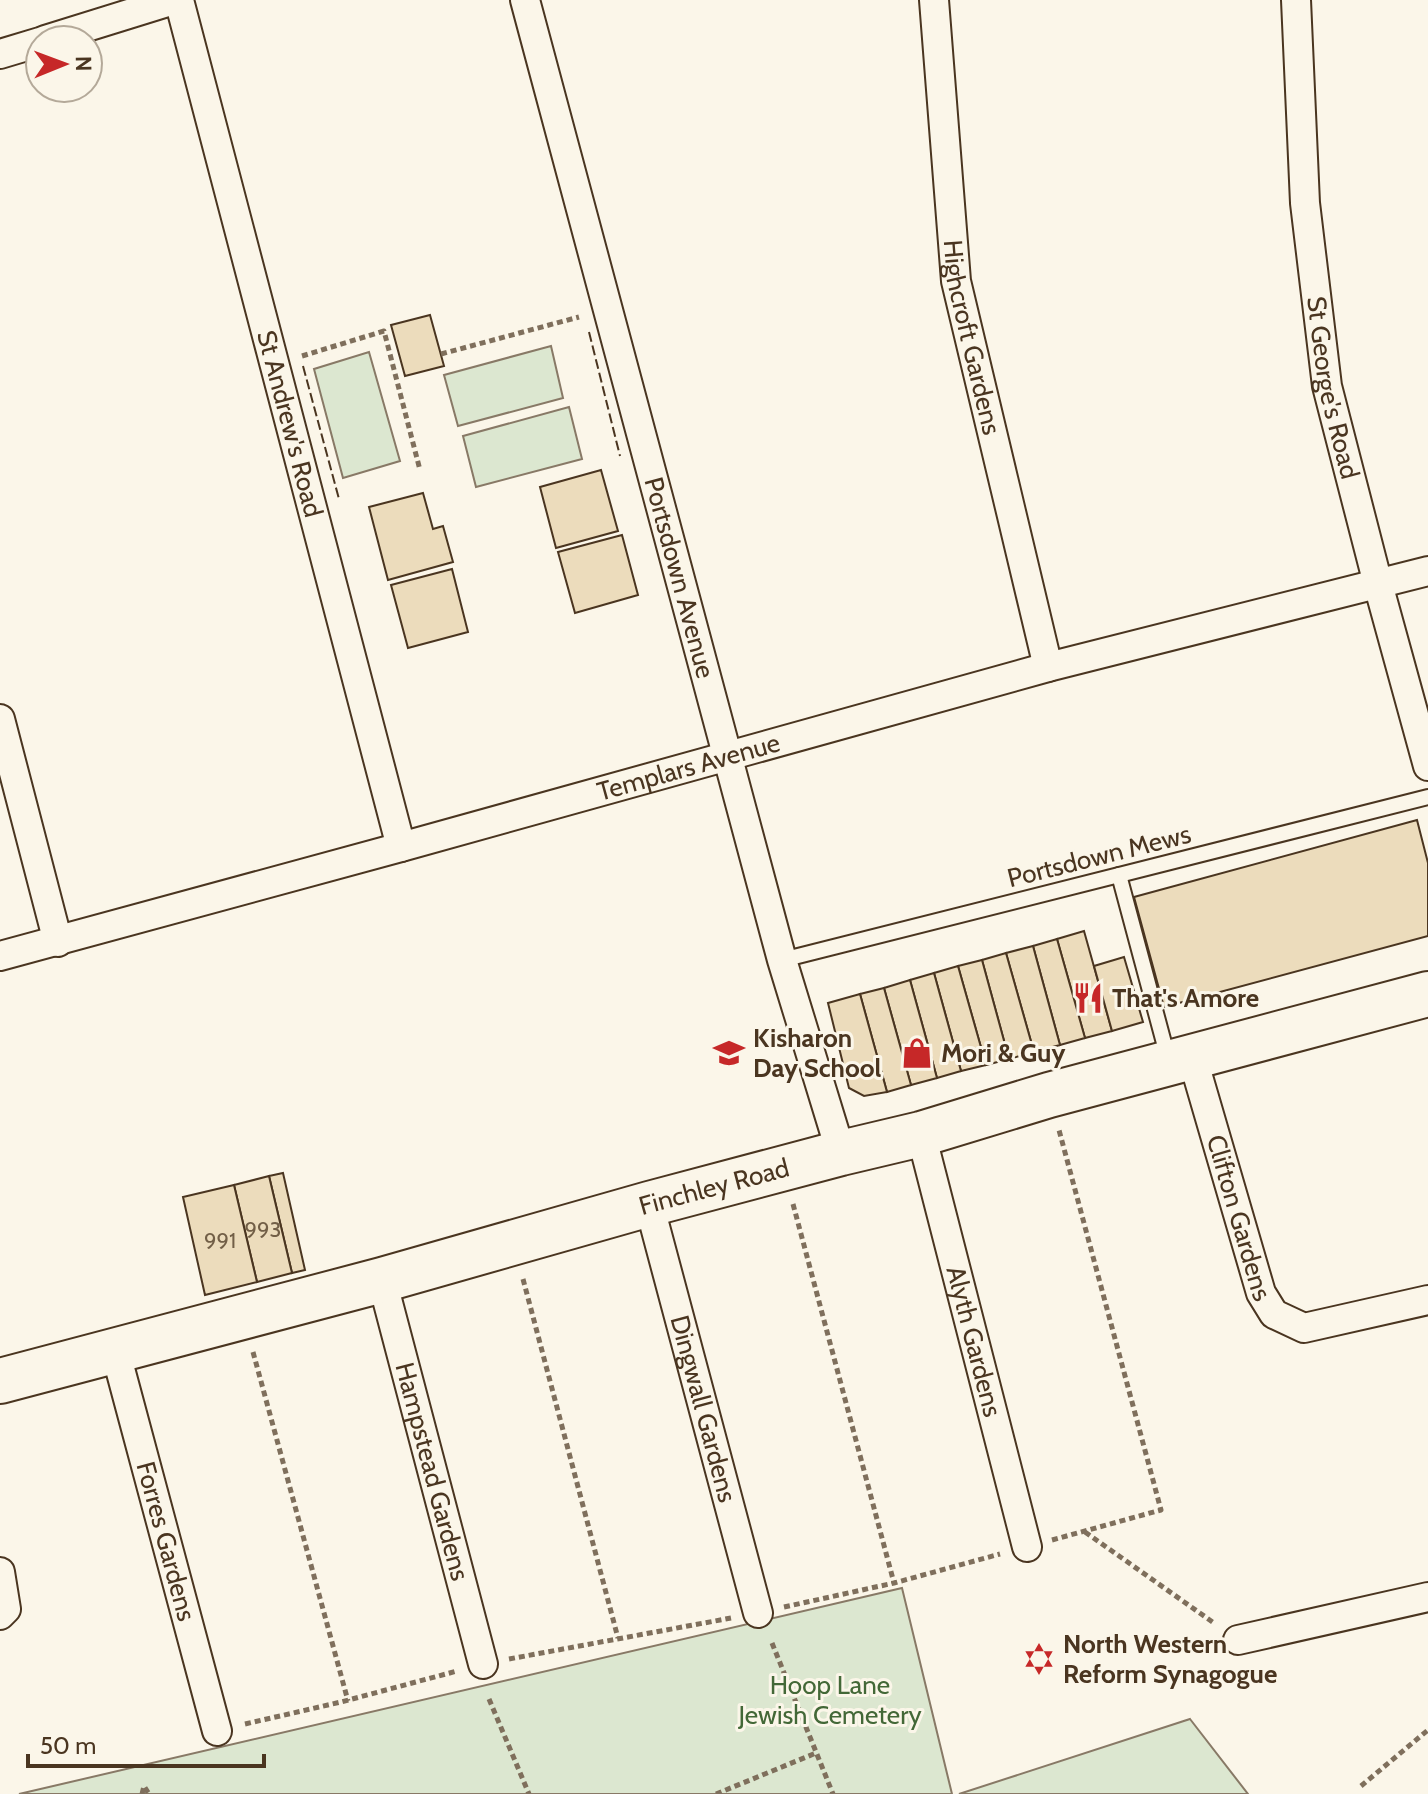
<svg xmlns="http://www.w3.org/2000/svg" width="1428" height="1794" viewBox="0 0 1428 1794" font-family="Cabin,sans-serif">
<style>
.green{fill:#dce7d0;stroke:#887966;stroke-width:2}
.building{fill:#ecdcbc;stroke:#4a3520;stroke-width:2}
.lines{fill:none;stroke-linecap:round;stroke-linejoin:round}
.lane-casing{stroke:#4a3520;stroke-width:18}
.street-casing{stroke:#4a3520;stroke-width:32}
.primary-casing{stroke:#4a3520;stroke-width:48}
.path{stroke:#7f6f5c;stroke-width:5;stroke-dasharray:6 4;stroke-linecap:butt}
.lane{stroke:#fbf6e9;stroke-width:14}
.street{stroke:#fbf6e9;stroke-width:28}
.primary{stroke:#fbf6e9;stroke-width:44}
.fence{stroke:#4a3520;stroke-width:2;stroke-dasharray:10 4;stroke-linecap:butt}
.labels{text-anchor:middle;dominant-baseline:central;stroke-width:6;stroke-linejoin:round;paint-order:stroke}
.number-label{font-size:22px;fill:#725f47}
.street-label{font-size:26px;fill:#4a3520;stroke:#fbf6e9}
.poi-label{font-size:26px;font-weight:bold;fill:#4a3520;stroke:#fbf6e9;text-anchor:start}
.park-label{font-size:26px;fill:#436837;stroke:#fbf6e9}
</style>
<rect width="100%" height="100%" fill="#fbf6e9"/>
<!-- green -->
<g class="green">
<polygon points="551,346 563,398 458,426 444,375"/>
<polygon points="369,352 400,461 343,478 314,369"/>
<polygon points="569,407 582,459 476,487 463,436"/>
<polygon points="902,1588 952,1794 19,1794"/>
<polygon points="1190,1719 1248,1794 959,1794"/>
</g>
<!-- building -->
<g class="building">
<polygon points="430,315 444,366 405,376 391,325"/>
<polygon points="601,470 618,531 556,548 540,487"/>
<polygon points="423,493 433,529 443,526 453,562 388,580 369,507"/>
<polygon points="622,535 638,595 575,613 558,552"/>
<polygon points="452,569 468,632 408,648 391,585"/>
<polygon points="1417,820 1428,863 1428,936 1164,1007 1134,897"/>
<polygon points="1084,931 1112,1031 1085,1038 1057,939"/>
<polygon points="1057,939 1085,1038 1060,1045 1033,946"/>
<polygon points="1033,946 1060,1045 1034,1052 1006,953"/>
<polygon points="1006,953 1034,1052 1009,1059 982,960"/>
<polygon points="1124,957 1143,1022 1112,1031 1094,966"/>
<polygon points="982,960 1009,1059 986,1065 958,966"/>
<polygon points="958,966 986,1065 961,1071 934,973"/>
<polygon points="934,973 961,1071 937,1078 910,980"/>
<polygon points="910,980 937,1078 911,1085 884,988"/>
<polygon points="884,988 911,1085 887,1092 860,994"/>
<polygon points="860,994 887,1092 864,1096 849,1088 828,1003"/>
<polygon points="283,1173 305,1270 292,1273 269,1176"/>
<polygon points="269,1176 292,1273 257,1282 234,1185"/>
<polygon points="234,1185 257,1282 205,1295 183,1197"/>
</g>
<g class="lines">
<defs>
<g id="lane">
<polyline points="1119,875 1168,1058"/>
<polyline points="782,960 1428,797"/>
</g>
<g id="street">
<path id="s1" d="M179 0 401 847"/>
<path id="s2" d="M525 0 782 960 841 1153"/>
<path id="s3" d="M934 0 956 281 1048 667"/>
<path id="s4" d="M1296 0 1305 203 1327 386 1378 584 1428 766"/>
<polyline points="45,40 174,0"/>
<polyline points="0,54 40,42"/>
<polyline points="0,719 58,942"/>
<path id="s5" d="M0 956 401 847 1048 667 1428 571"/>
<path id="s6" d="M1192 1056 1261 1293 1274 1314 1304 1328 1428 1300"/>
<path id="s7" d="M921 1134 1027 1547"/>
<path id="s8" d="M649 1204 758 1613"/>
<path id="s9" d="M382 1280 483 1664"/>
<path id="s10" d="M115 1350 217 1731"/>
<polyline points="0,1572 6,1609 0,1615"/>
<polyline points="1238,1640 1428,1597"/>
</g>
<g id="primary">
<path id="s11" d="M0 1381 382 1280 649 1204 841 1153 921 1134 1049 1095 1428 994"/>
</g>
</defs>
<!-- lane casing -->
<use href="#lane" class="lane-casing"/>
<!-- street casing -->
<use href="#street" class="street-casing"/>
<!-- primary casing -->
<use href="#primary" class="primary-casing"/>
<!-- path -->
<g class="path">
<polyline points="441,354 579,317"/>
<polyline points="302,356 384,331 420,470"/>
<polyline points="793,1204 894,1583"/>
<polyline points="523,1279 618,1638"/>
<polyline points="253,1352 348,1701"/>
<polyline points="1085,1532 1214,1623"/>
<polyline points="1052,1540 1161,1510 1059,1130"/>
<polyline points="784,1607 894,1583 1000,1554"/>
<polyline points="772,1643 833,1794"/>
<polyline points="509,1659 731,1618"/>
<polyline points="489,1699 529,1794"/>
<polyline points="245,1724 341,1702 457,1671"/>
<polyline points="1361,1786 1428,1730"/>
<polyline points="142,1794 144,1786 149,1794"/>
<polyline points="716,1794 816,1753"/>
</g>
<!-- lane -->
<use href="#lane" class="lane"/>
<!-- street -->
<use href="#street" class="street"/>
<!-- primary -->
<use href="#primary" class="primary"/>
<!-- fence -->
<g class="fence">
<polyline points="589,332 620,456"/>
<polyline points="303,366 339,499"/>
</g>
</g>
<!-- icons -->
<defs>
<symbol id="restaurant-bare" viewBox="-9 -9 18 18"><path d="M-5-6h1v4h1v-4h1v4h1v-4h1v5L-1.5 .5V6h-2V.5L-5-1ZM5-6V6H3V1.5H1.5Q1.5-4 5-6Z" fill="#c62828" stroke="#fbf6e9" stroke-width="2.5" paint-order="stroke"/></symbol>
<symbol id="school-bare" viewBox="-9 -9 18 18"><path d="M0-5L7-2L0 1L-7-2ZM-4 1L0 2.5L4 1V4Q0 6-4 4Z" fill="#c62828" stroke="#fbf6e9" stroke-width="2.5" paint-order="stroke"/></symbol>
<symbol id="shop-bare" viewBox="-9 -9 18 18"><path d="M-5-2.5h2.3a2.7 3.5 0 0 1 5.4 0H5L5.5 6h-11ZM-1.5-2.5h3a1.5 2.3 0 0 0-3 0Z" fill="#c62828" stroke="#fbf6e9" stroke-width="2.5" paint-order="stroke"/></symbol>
<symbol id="synagogue-bare" viewBox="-9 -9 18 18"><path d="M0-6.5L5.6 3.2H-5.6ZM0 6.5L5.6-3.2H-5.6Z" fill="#c62828" stroke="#fbf6e9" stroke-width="2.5" paint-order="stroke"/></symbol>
</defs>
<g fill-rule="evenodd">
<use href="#restaurant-bare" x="1066" y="976" width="44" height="44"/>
<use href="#school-bare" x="707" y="1031" width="44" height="44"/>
<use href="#shop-bare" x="895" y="1031" width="44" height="44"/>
<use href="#synagogue-bare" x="1017" y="1637" width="44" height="44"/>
</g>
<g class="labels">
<!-- number labels -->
<g class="number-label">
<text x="263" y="1229">993</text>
<text x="220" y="1240">991</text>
</g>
<!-- street labels -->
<g class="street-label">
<text stroke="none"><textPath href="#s3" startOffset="340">Highcroft Gardens</textPath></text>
<text stroke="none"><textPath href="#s4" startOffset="390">St George's Road</textPath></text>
<text stroke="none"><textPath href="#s1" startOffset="438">St Andrew's Road</textPath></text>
<text stroke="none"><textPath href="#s2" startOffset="598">Portsdown Avenue</textPath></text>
<text stroke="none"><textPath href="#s5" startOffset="714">Templars Avenue</textPath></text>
<text transform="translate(1099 856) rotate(-14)">Portsdown Mews</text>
<text stroke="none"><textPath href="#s11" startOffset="740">Finchley Road</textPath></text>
<text stroke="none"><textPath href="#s6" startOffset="168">Clifton Gardens</textPath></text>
<text stroke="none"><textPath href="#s7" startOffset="214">Alyth Gardens</textPath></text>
<text stroke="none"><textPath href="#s8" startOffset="212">Dingwall Gardens</textPath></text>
<text stroke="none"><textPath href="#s9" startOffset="198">Hampstead Gardens</textPath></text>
<text stroke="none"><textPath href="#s10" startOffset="198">Forres Gardens</textPath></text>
</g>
<!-- poi labels -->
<g class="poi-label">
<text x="1112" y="998">That's Amore</text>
<text x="753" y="1038">Kisharon<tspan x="753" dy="30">Day School</tspan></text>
<text x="941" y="1053">Mori &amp; Guy</text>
<text x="1063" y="1644">North Western<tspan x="1063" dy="30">Reform Synagogue</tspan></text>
</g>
<!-- park labels -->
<g class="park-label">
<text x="830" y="1685">Hoop Lane<tspan x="830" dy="30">Jewish Cemetery</tspan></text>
</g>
</g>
<!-- north arrow -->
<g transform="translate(64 64) rotate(89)"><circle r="38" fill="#fbf6e9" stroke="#b4a999" stroke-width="2"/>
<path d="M0-6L14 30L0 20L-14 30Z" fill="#c62828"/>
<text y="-12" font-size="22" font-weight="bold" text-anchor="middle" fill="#4a3520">N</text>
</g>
<!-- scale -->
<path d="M28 1754v12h236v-12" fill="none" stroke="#4a3520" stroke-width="4"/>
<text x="40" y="1754" font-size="24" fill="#4a3520" stroke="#fbf6e9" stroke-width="6" paint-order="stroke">50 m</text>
</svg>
